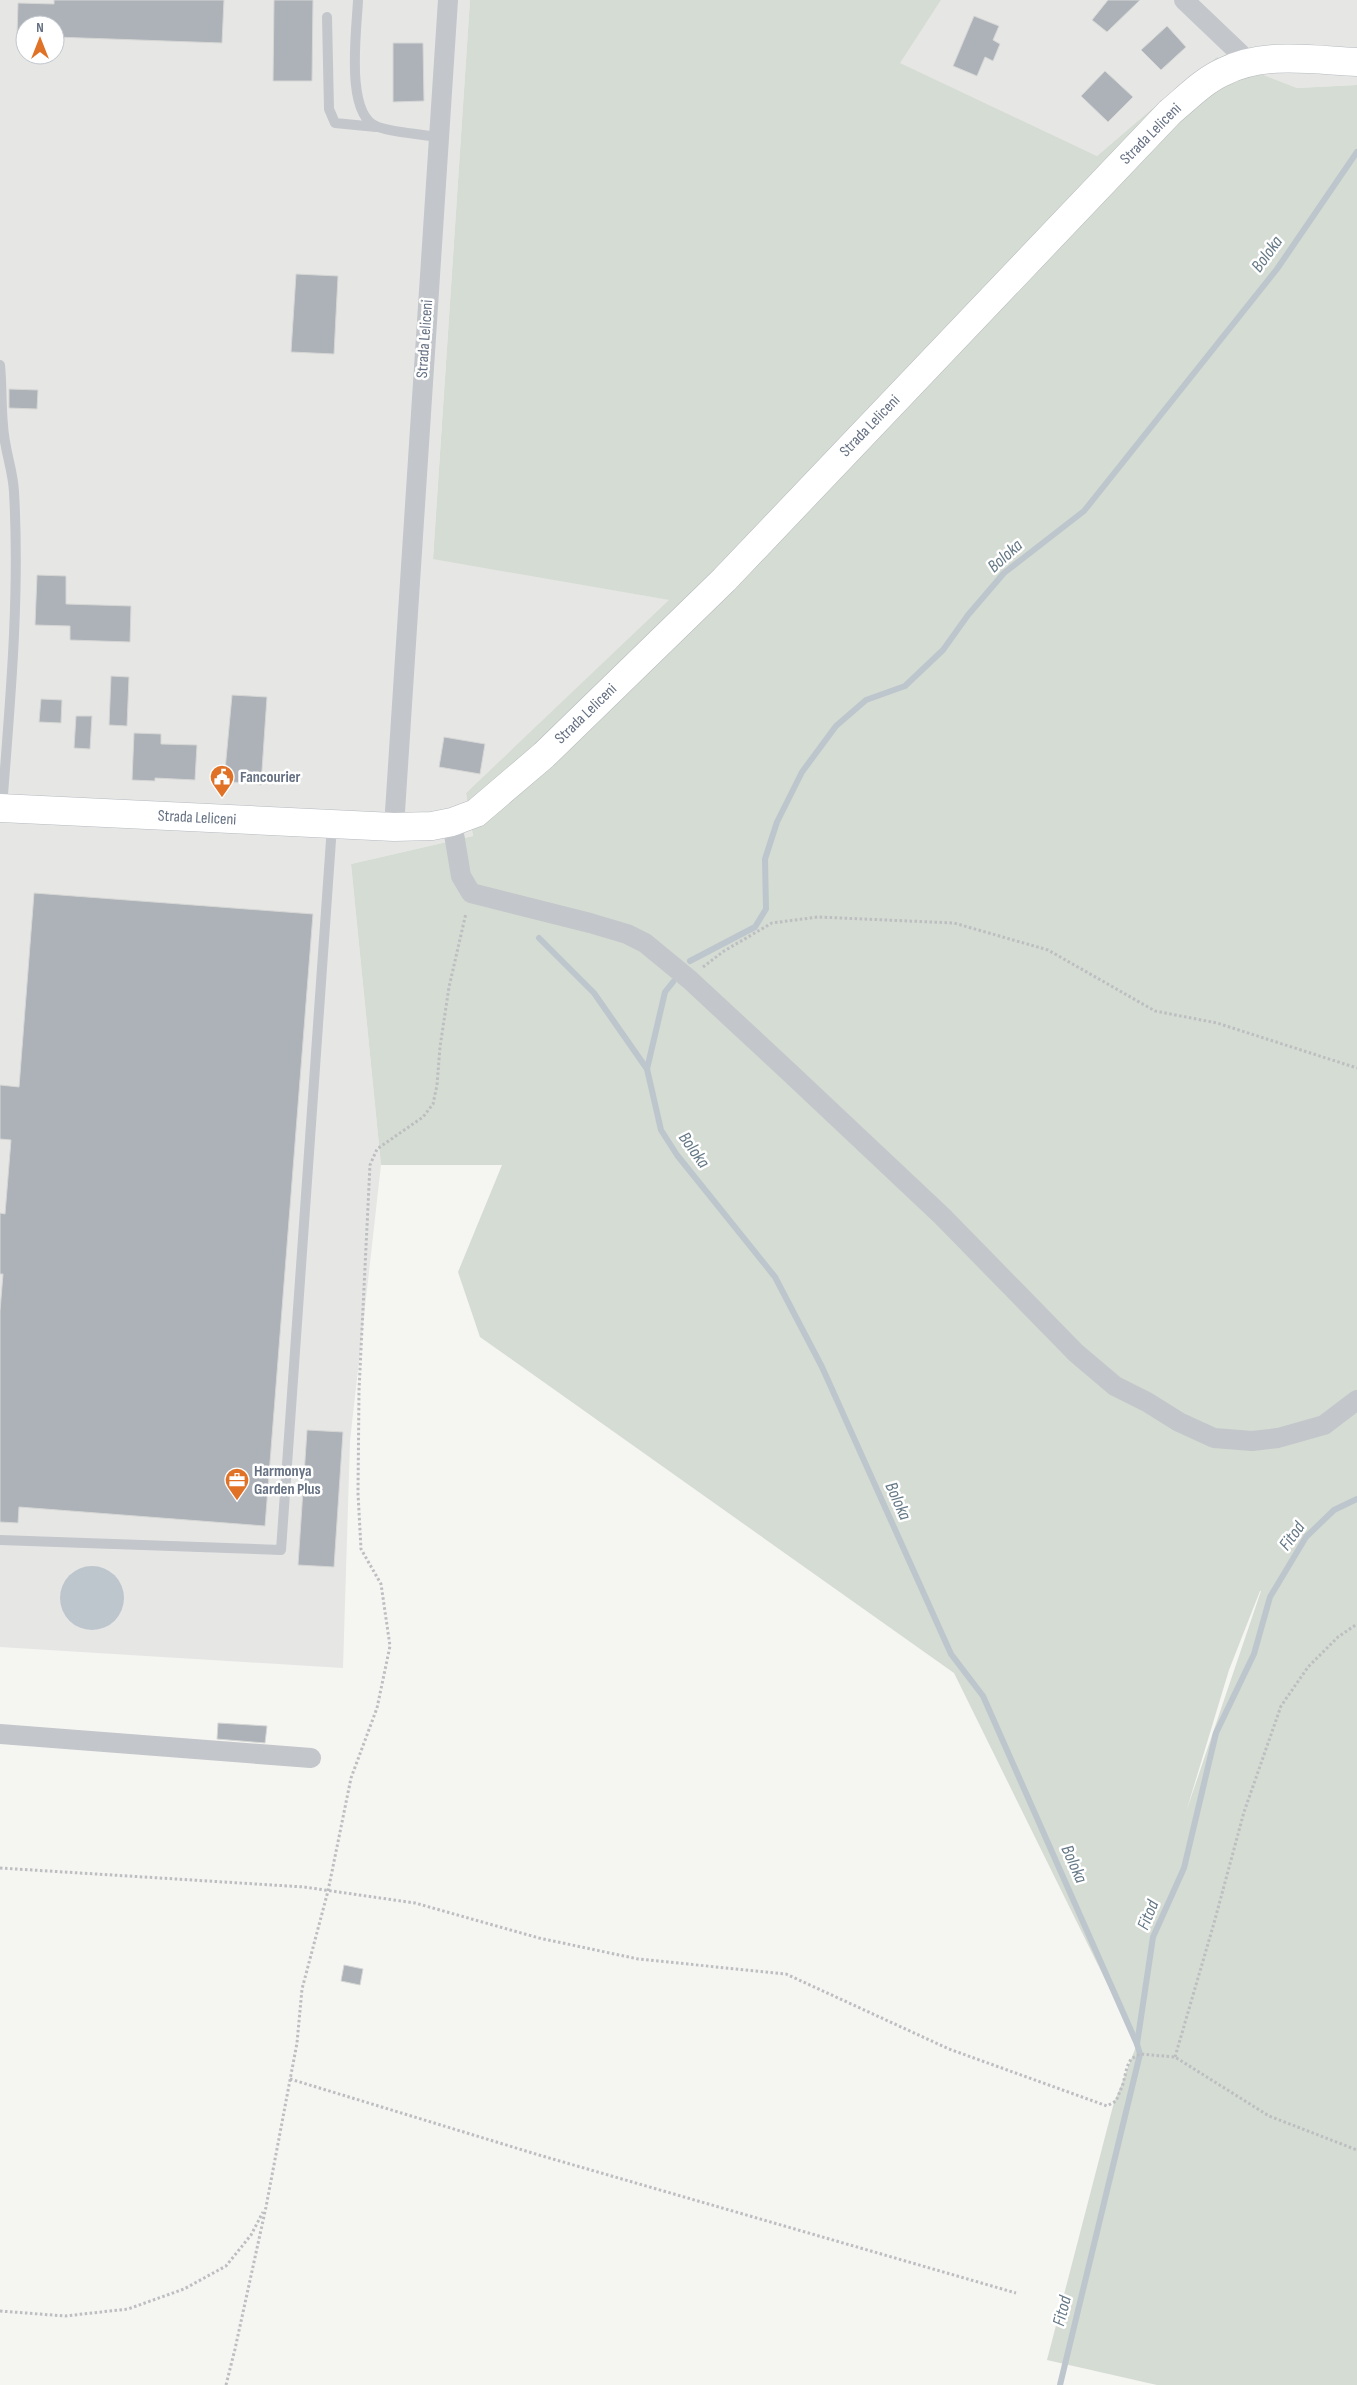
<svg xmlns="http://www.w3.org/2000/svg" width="1357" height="2385" viewBox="0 0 1357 2385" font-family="'Sofia Sans Condensed',sans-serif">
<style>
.built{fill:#e6e6e5;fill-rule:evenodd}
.green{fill:#d5dcd3;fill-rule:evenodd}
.water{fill:#bec6cd}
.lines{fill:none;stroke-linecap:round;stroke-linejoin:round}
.stream{stroke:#bec6cd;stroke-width:6}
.building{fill:#acb2b8;stroke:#d6d7d5}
.secondary-casing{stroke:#b6b9be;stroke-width:29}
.path{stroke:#bdbec1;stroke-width:3;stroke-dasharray:2.5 2.5;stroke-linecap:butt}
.service{stroke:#c3c6ca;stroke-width:10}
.minor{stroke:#c3c6ca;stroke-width:20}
.secondary{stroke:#fff;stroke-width:28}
.labels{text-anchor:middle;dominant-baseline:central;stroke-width:5;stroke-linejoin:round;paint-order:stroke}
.street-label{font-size:16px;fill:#657082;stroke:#fff}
.poi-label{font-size:16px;font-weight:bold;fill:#657082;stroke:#fff;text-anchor:start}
.water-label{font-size:18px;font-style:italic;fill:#657886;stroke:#fff}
</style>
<rect width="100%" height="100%" fill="#f5f5f2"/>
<!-- built -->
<g class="built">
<path d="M0 0H470L433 558 670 600 466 793 473 836 351 864 381 1165 350 1441 343 1668 0 1647ZM25 25H55V55H25Z"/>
<polygon points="941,0 1357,0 1357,85 1297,88 1217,57 1168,95 1097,156 899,63"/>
</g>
<!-- green -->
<path class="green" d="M470 0H941L900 63 1097 156 1168 95 1217 57 1297 88 1357 85V2385H1157L1047 2360 1113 2106 1137 2044 954 1673 480 1337 458 1272 502 1165H381L351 864 473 836 466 793 669 600 433 559ZM1260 1591H1261L1186 1812 1229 1670Z"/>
<!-- water -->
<circle class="water" cx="92" cy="1598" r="32"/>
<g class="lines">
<!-- stream -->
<g class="stream">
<polyline points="539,938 594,993 647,1069"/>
<polyline points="690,961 755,927 766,909 765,859 777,822 802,772 836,726 866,700 905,686 943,650 968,615 1004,573 1084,511 1277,269 1357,152"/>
<polyline points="673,982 665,992 647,1069 661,1130 677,1155 775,1277 822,1367 951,1654 983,1696 1137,2044"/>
<polyline points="1060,2385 1140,2054 1137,2044 1153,1937 1184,1868 1216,1733 1254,1654 1270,1597 1306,1537 1334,1510 1357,1499"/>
</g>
</g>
<!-- building -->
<g class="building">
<polygon points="54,0 224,0 222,43 55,37 55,25 25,25 25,36 17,36 18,3 54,4"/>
<polygon points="274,0 313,0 312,81 273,81"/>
<polygon points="1108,0 1140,0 1107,32 1092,20"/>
<polygon points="974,16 999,26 993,40 1000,44 993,61 985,57 977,76 953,66"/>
<polygon points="1167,26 1186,47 1161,70 1141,50"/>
<polygon points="393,43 423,43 424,101 393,102"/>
<polygon points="1105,71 1133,97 1108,122 1081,96"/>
<polygon points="296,274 338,276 334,354 291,352"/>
<polygon points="9,389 38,390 37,409 9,408"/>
<polygon points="37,575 66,576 66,604 131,606 130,642 70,640 70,626 35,625"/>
<polygon points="111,676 129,677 127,726 109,725"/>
<polygon points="232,695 267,697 261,785 224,781"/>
<polygon points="41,699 62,700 61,723 39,722"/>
<polygon points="76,716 92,716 90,749 74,748"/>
<polygon points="134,733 161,734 161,744 197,745 195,780 155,778 155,781 132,780"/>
<polygon points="444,737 485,744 480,774 439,767"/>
<polygon points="34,893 313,914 265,1526 19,1507 18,1523 0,1522 0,1311 3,1274 0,1274 0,1213 5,1214 11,1140 0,1139 0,1085 19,1087"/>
<polygon points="307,1430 343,1432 334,1567 298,1565"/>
<polygon points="218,1723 267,1726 265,1743 217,1739"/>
<polygon points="344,1965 363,1969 360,1985 341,1981"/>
</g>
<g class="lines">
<defs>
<path id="secondary" d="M0 808 394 827 432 826 452 822 476 813 544 755 724 580 1170 112C1187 98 1203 81 1223 72 1264 51 1313 60 1357 62"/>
</defs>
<!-- secondary casing -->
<use href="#secondary" class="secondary-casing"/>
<!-- path -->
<g class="path">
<polyline points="703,967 724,951 772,923 818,917 954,923 1048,950 1155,1011 1217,1023 1357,1068"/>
<polyline points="0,1868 304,1887 415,1903 539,1938 638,1959 786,1974 949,2049 1107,2106 1116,2101 1123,2084 1127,2067 1131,2059 1140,2054 1175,2057 1269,2116 1357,2150"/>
<polyline points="1175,2057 1214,1923 1244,1812 1281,1706 1308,1667 1338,1637 1357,1624"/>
<polyline points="290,2079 539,2155 1016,2293"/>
<polyline points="0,2311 65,2316 128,2309 184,2289 226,2266 251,2235 263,2212"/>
<polyline points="226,2385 235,2349 266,2207 297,2043 302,1989 328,1891 351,1778 377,1708 390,1646 381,1584 361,1549 358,1493 359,1390 370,1165 377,1149 423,1117 433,1104 437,1085 440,1047 449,987 466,913"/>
</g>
<!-- service -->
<g class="service">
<path d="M358 0C357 28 344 116 378 127 397 133 419 134 439 137"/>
<polyline points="327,17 329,109 335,123 376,127"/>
<path d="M0 365C2 385 1 405 3 425 4 449 13 469 14 492 20 597 10 703 2 807"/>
<polyline points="0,1540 281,1550 332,826"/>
</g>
<!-- minor -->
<g class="minor">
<polyline points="1184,0 1249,62"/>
<polyline points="452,822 461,876 471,893 590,923 627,934 645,943 690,980 788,1071 942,1216 1076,1353 1115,1386 1147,1402 1179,1422 1214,1438 1252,1441 1278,1438 1324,1425 1357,1400"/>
<polyline points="394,827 448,0"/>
<polyline points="0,1734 311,1758"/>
</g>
<!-- secondary -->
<use href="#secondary" class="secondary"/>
</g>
<!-- icons -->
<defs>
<symbol id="civic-pin" viewBox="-11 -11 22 30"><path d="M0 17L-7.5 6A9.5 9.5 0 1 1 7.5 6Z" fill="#e07228" stroke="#fff"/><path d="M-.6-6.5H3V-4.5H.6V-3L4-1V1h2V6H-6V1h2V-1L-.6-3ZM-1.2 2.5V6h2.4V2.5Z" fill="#fff"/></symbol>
<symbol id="office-pin" viewBox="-11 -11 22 30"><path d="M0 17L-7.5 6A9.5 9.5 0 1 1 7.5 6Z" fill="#e07228" stroke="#fff"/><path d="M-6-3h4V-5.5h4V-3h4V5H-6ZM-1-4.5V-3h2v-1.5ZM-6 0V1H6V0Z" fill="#fff"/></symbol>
</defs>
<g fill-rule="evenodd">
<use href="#civic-pin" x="208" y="763" width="28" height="38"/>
<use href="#office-pin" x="223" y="1466" width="28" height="38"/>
</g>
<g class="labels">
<!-- street labels -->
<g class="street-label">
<text transform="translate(1151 134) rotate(-45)">Strada Leliceni</text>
<text transform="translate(425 339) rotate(-86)">Strada Leliceni</text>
<text transform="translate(870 426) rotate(-46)">Strada Leliceni</text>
<text transform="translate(586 714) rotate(-44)">Strada Leliceni</text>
<text transform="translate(197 818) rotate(3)">Strada Leliceni</text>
</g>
<!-- poi labels -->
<g class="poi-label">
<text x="240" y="777">Fancourier</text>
<text x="254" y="1471">Harmonya<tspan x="254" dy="18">Garden Plus</tspan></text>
</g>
<!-- water labels -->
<g class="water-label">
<text transform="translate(1267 254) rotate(-54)">Boloka</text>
<text transform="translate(1005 556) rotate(-42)">Boloka</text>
<text transform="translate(694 1150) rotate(54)">Boloka</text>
<text transform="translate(898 1501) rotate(66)">Boloka</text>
<text transform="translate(1292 1536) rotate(-54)">Fitod</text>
<text transform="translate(1074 1864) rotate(66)">Boloka</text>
<text transform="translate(1148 1915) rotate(-68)">Fitod</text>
<text transform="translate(1062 2311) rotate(-76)">Fitod</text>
</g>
</g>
<!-- north arrow -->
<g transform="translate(40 40)"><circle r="24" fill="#ffffff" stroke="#c1c6cd"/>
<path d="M0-4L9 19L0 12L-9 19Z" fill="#e07228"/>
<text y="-8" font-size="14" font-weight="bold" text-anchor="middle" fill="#657082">N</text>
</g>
</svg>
